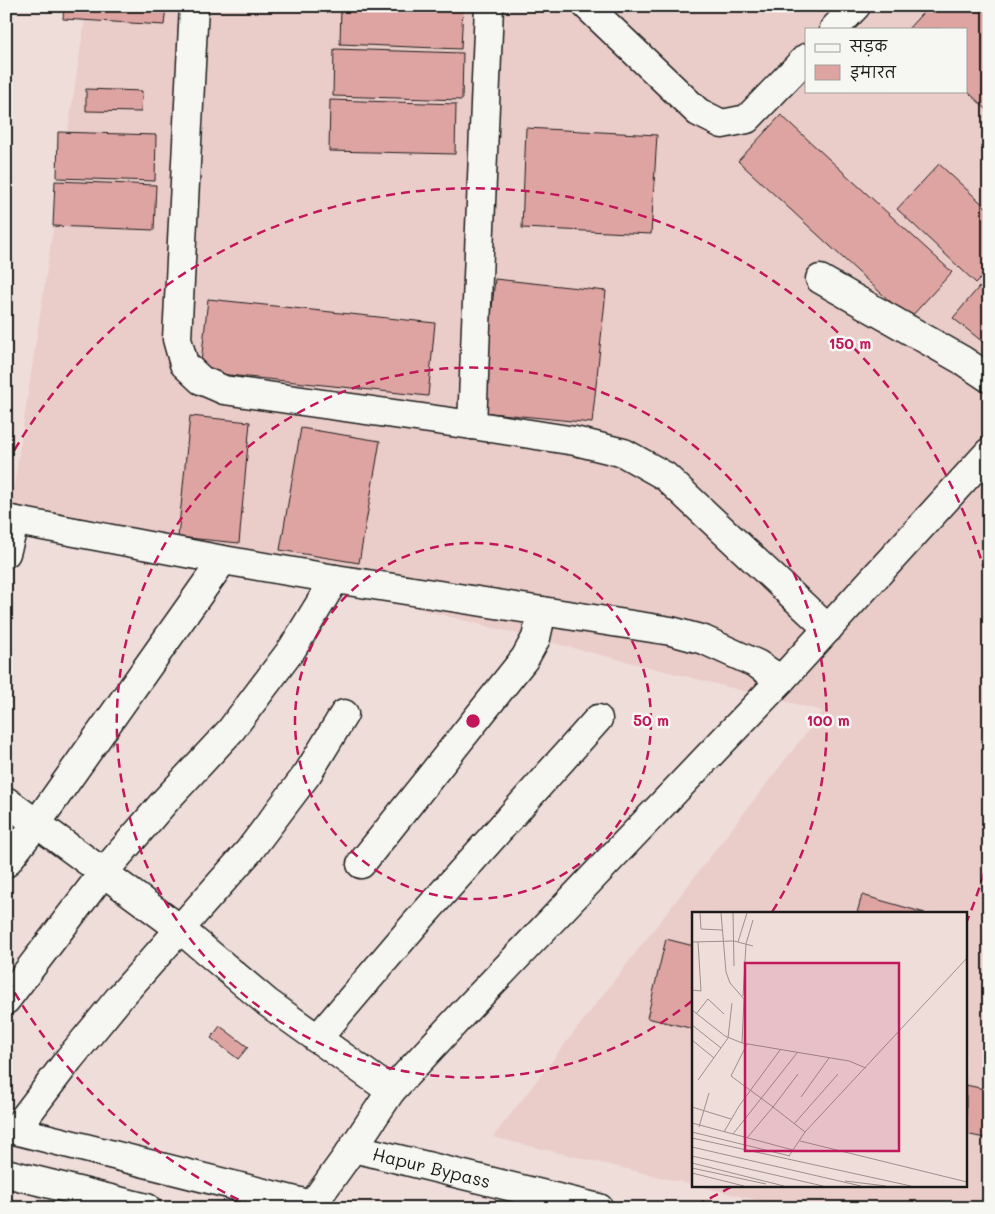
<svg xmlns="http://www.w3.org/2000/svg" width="995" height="1214" viewBox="0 0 995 1214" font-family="Mali,'Playpen Sans Deva',sans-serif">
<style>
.built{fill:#eaccc9;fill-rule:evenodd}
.building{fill:#dea4a2;stroke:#1c1c1c}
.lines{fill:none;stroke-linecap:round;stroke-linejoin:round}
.minor-casing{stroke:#1c1c1c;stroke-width:31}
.minor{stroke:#f6f6f2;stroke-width:28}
.ring{fill:none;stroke:#c2185b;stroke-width:2.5;stroke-dasharray:9 6}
.labels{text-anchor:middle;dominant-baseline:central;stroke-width:5;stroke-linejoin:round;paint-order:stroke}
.street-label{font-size:18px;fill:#1c1c1c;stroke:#f6f6f2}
.inset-road{fill:none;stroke:#9b908e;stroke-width:1}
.view{fill:#c2185b;fill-opacity:0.15;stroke:#c2185b;stroke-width:2.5}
.inset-edge{fill:none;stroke:#1c1c1c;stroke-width:2.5}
.centre{fill:#c2185b;stroke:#f6f6f2;stroke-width:2.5}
.ring-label{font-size:15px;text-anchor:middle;font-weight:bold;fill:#c2185b;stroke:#f6f6f2;stroke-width:5;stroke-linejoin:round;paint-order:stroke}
</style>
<rect width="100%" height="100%" fill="#efddda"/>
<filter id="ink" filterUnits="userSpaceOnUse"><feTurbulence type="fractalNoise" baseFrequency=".02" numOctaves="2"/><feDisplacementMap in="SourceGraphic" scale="10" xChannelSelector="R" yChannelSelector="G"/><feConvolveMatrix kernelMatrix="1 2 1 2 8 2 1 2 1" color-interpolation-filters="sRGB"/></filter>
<g filter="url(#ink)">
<!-- built -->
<path class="built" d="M87 6H989V1208H788L695 1185H966V913H694V1185L493 1137 823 711 11 506ZM806 29H966V91H806Z"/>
<!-- building -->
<g class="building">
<polygon points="64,6 166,6 164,25 63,19"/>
<polygon points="341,6 463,6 461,49 340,44"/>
<polygon points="929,6 982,6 989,12 988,111 966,90 966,29 908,29"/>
<polygon points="334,49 463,53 462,100 333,96"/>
<polygon points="86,89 142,91 141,112 86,111"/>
<polygon points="330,100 456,104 455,154 329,151"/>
<polygon points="781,115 952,272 909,319 738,161"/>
<polygon points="526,128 657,135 651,234 522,228"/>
<polygon points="58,132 156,135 155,181 57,178"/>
<polygon points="939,164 989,210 989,270 976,283 897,209"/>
<polygon points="55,181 156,185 154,230 53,226"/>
<polygon points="495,279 606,291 592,423 481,412"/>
<polygon points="979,287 989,294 989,347 953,318"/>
<polygon points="208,299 435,323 428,396 200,372"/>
<polygon points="190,416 250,422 239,543 178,537"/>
<polygon points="301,428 380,441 359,563 280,550"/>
<polygon points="862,895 925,913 857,913"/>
<polygon points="666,939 694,946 694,1029 647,1018"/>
<polygon points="220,1026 248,1047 238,1059 211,1038"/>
<polygon points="966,1085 989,1090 989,1139 966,1134"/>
</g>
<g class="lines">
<defs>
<g id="minor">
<polyline points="194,6 177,339 184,364 201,380 224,390 472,425 575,441 624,453 665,476 828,629"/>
<polyline points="587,6 698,112 722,124 747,119 806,58"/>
<polyline points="834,29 856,6"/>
<polyline points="820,279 962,360 989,378"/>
<polyline points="472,425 489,6"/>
<polyline points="6,519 223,560 335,579 671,631 704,640 757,664 781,680"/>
<polyline points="6,553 15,521"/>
<polyline points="6,801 180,929 249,851 308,773 344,714"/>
<polyline points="6,863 37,823 223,560"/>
<polyline points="361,864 525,658 536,638 542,611"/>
<polyline points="6,1000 103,873 166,800 231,730 292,649 335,579"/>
<polyline points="317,1039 415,924 598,719"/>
<polyline points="6,1128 312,1205"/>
<polyline points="15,1130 69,1059 120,997 180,929 268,1003 391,1091"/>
<path id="s1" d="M353 1148 599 1208"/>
<polyline points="6,1173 147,1208"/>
<polyline points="310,1208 353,1148 391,1091 469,1007 781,680 989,452"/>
</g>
</defs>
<!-- minor casing -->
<use href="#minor" class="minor-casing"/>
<!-- minor -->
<use href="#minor" class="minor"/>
</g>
</g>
<!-- distance rings -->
<g class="ring">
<circle cx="473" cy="721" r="178"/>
<path d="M692 1001A355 355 0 1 1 772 912"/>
<path d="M988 859A533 533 0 0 1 967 921M731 1187A533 533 0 0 1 694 1206M252 1206A533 533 0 0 1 7 979M7 463A533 533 0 0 1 988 583"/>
</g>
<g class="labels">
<!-- street labels -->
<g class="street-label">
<text stroke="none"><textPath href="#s1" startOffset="81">Hapur Bypass</textPath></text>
</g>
</g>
<!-- overview -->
<g transform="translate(692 912)">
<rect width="275" height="275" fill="#efddda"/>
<path class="inset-road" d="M8 1 9 17 30 18M29 1 34 60 38 71 52 87 50 131M41 1 42 54M0 30 42 29 61 34M46 30 55 1M0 78 9 79 6 30M51 84 54 32 61 8M0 98 33 124 50 131 157 149 174 156M4 102 16 87 32 102M0 113 29 136M0 128 22 146M55 132 39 164 81 195 106 162M6 168 36 126 40 91M109 185 137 146M0 195 39 207M0 211 101 238M102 212 146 162M7 215 17 181M0 220 98 244M32 220 47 194 88 138M41 222 105 141M0 226 219 274M55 226 81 195 113 220M108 229 275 270M0 235 169 274M0 244 131 274M97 244 113 220 275 46M0 251 92 274M0 256 74 272M0 261 52 274M153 269 194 274"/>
<path class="view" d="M53 51H207V239H53Z"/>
<rect width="275" height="275" class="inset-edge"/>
</g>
<circle cx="473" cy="721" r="8" class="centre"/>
<g class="ring-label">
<text x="850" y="349">150 m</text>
<text x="651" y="726">50 m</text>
<text x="828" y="726">100 m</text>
</g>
<!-- margin -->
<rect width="995" height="1214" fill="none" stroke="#f6f6f2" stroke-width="25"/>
<rect x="12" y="12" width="970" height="1189" fill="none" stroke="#1c1c1c" stroke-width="2" filter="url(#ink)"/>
<!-- legend -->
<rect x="805" y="28" width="162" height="65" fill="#f6f6f2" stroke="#9f9f9c"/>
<rect x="815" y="44" width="25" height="8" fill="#f6f6f2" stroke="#9f9f9c"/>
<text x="850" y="52" font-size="15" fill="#1c1c1c">सड़क</text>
<rect x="815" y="65" width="25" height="15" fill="#dea4a2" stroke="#9f9f9c"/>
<text x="850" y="78" font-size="15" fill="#1c1c1c">इमारत</text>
</svg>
